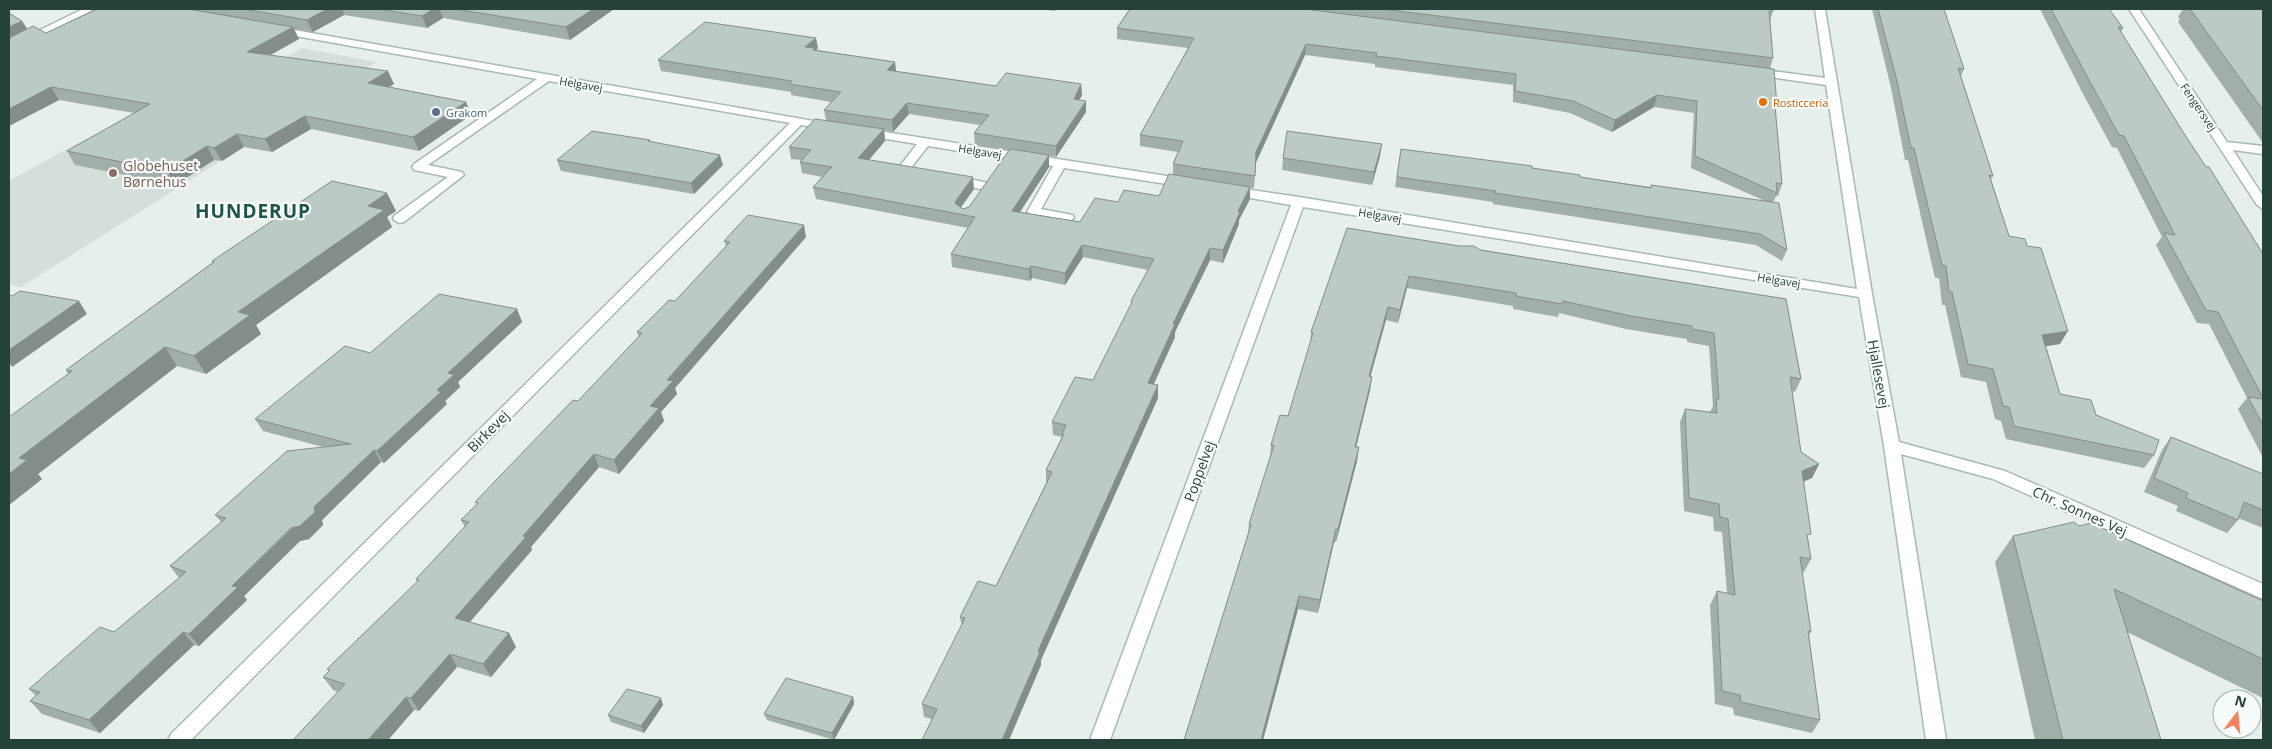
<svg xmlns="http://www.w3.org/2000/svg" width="2272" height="749" viewBox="0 0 2272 749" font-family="'Open Sans',sans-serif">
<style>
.built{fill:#d4dfda}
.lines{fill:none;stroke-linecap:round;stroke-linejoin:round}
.minor-casing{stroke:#a8b8b2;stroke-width:3}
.minor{fill:#fff;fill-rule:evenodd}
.wall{fill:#a1aea9;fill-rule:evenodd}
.shaded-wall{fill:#838d89}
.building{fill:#bbcac4;stroke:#838d89}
.food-dot{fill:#e8710a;stroke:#f7fbf9;stroke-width:2}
.service-dot{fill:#5c6f8a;stroke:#f7fbf9;stroke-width:2}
.education-dot{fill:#8d6e63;stroke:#f7fbf9;stroke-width:2}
.labels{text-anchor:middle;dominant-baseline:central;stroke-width:4.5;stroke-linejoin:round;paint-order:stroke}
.far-street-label{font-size:11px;fill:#24423a;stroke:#f7fbf9}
.far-food-label{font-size:11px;fill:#c56008;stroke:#f7fbf9;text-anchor:start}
.far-service-label{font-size:11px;fill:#4e5e75;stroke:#f7fbf9;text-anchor:start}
.education-label{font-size:14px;fill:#785e54;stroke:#f7fbf9;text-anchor:start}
.street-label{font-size:14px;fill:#24423a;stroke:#f7fbf9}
.district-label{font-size:19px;font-weight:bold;letter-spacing:1px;fill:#1f5548;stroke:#f7fbf9}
</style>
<rect width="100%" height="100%" fill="#e6efeb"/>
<!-- built -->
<polygon class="built" points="302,48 377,62 21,287 9,284 9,181 85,139 130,147"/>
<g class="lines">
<defs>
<g id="minor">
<polygon points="83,9 95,9 9,52 9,45"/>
<polygon points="1815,9 1825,9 1872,294 1899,442 2005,471 2263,584 2263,599 1993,479 1901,454 1946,740 1926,740 1884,446 1859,297 1303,207 1110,740 1090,740 1291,205 1227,194 1225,191 1227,188 1231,187 1299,197 1857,289 1826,85 1756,75 1751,72 1756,69 1825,78"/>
<polygon points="2129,9 2139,9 2227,142 2263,146 2263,154 2233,150 2263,196 2263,209 2257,205"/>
<polygon points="277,27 831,124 837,127 831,130 801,125 191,740 168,740 171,734 790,123 549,81 428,165 462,172 464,175 404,222 399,223 393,219 394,216 448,177 414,170 412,167 414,164 537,79 273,32 272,30"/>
<polygon points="866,129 1186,179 1192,183 1186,187 1064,168 1041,209 1073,215 1074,218 1068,222 1033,216 1027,212 1053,166 928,146 910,169 919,171 921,174 915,178 898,174 896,171 917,144 862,135 860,133 862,131"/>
<polygon points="954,176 989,183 991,186 985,190 950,183 948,180"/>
</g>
</defs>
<!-- minor casing -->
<use href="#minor" class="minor-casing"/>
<!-- minor -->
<use href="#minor" class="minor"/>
</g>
<!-- wall -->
<g class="wall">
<polygon points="97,9 614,9 570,40 443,18 427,28 344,15 313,32 294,29 299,39 271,55 394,84 389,87 466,102 471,115 419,151 311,129 272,152 244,147 222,161 214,160 175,185 75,165 67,151 134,113 59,100 9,126 22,21 27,29 46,33"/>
<polygon points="1038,9 1057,9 1055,11"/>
<path d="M1117 9H1773V11L1770 21 1773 58 1770 68 1777 106 1775 112 1782 184 1778 196H1776L1773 203 1787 250 1782 261 1756 245 1493 204V202L1395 187 1401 149 1532 168 1580 177 1651 187V185L1765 201 1691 168 1694 113 1654 107 1612 132 1570 113 1513 102V85L1375 67V64L1305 55 1256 163 1254 188H1250V199L1239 220V224L1223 263 1210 260 1175 332V337L1154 384 1158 385V398L1041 660V665L1009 740H922L932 719 924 717 922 704 962 626 960 617 996 586 1046 483V470L1062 437 1053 435 1052 422 1093 380 1131 305V301L1148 270 1083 257 1065 285 1032 278 1030 281 952 267 951 254 968 228 816 199 813 187 822 177 802 173 800 162 801 160 791 159 789 147 826 120 824 110 831 102 791 95V92L661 71 658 60 818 48 816 50 895 62 896 71 996 86 1081 84 1082 95 1079 100 1086 112 1056 157 1049 156V167L1020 212 1080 222 1118 202 1159 196 1173 175V164L1178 152 1140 146V135L1188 48 1117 39V28L1129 10ZM909 114 980 125 974 133 975 145 1009 150 969 207 963 209 961 207 974 189 869 160 885 141 884 130 893 132Z"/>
<polygon points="1872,9 1944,9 1964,69 1961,76 1993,176 1991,179 2009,236 2060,344 2046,346 2060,394 2096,415 2154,455 2144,468 2006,439 2001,421 1995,419 1986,382 1961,377 1945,305 1942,305 1939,278 1935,278 1908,160 1905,160 1891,88"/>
<polygon points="2040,9 2109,9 2123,28 2121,32 2183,132 2263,254 2263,458 2238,409 2247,398 2209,324 2197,323 2156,245 2162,237 2117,148 2112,147 2082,92"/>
<polygon points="2183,9 2263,9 2263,143 2178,22 2180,19 2178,17"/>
<polygon points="650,140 650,141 723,165 694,194 561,171 557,160"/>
<polygon points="1380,156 1372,185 1282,170 1283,158"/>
<polygon points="396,211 387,217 392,227 256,325 261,334 206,374 177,366 38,474 42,479 9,505 68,374 66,370 213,262 212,261"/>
<polygon points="1347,228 1786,299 1801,379 1795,392 1792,391 1801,452 1819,464 1812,478 1804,481 1808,540 1811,559 1804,572 1802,572 1811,632 1809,635 1820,720 1812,733 1734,715 1733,708 1715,704 1710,605 1717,591 1727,593 1722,532 1714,531 1713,517 1684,511 1680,422 1685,409 1710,412 1713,406 1709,346 1687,342 1687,339 1626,329 1559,313 1558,317 1513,309 1513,306 1407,288 1398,323 1386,320 1370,376 1372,377 1370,390 1356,447 1357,461 1336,542 1334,542 1318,613 1298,609 1263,740 1184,740 1248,534 1249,524 1270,458 1271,445 1288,416 1310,345 1311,332"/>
<polygon points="806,237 675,388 677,394 661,412 664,421 619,474 599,467 531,547 532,550 470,622 516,647 491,677 457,667 419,711 414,710 388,740 293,740 338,692 333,690 323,677 329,671 327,669 417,582 416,579 465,527 461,520 477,504 475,502 578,401 639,337 637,332 675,301 726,246 724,241"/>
<polygon points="517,309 522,322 458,382 460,387 445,401 447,404 384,463 381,462 322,520 323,525 309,539 300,541 244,596 247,600 199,646 194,645 100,733 42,714 30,701 36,696 29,689 114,632 179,578 170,566 221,522 215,515 323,447 263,431 255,419 370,353"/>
<polygon points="2171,437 2263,474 2263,528 2238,518 2238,520 2227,533 2176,511 2178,506 2144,492 2162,450"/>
<polygon points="2013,536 2263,601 2263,698 2127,632 2161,740 2035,740 1995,562"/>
<polygon points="853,697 854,704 834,740 767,720 764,714"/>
<polygon points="663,705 644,733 611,722 608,715"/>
</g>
<!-- shaded-wall -->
<g class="shaded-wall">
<polygon points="327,9 342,9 344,15 313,32 307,20"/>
<polygon points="433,9 439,9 443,18 427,28 422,16"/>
<polygon points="593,9 614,9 570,40 566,27"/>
<polygon points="22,21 30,33 9,43 9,27"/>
<polygon points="293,27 299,39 253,64 247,52"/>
<polygon points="816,38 818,48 815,51 805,47"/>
<polygon points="1306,44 1305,55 1255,164 1256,152"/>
<polygon points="895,62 896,73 887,70"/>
<polygon points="388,71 394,84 374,96 368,83"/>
<polygon points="1081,84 1082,95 1074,111 1074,99"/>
<polygon points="51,87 59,100 9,126 9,109"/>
<polygon points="1657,95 1654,107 1612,132 1615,120"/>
<polygon points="1086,101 1086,112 1056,157 1056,146"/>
<polygon points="466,102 471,115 419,151 413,137"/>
<polygon points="907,103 909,114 893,132 892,120"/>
<polygon points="305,116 311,129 272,152 265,139"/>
<polygon points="884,129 885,141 860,170 858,158"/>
<polygon points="237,134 244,147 222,161 214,148"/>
<polygon points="1382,144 1380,156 1372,185 1374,172"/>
<polygon points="207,146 214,160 175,185 167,171"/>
<polygon points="720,155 723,165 694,194 691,183"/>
<polygon points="1049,155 1049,167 1013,223 1012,211"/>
<polygon points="973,177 974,189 956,214 955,202"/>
<polygon points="1250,187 1250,199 1239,220 1239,224 1223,263 1223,250 1238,211"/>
<polygon points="387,193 396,211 387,217 392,227 256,325 261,334 206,374 194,356 238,312 368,206"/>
<polygon points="804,225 806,237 675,388 677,394 661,412 664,421 619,474 614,460 650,406 667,380"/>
<polygon points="1082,245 1083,257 1065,285 1065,273"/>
<polygon points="1210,248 1210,260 1175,332 1175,337 1148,396 1148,383 1173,324"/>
<polygon points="1031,266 1032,278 1030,281 1029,269"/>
<polygon points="1409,276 1407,288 1398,323 1400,310"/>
<polygon points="79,301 87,314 12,367 9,362 9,350"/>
<polygon points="1388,307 1386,320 1367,389 1369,376"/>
<polygon points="517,309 522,322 458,382 460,387 445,401 447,404 384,463 377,451 437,390 448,373"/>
<polygon points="2068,331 2060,344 2034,348 2042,335"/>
<polygon points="165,347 177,366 38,474 42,479 9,505 9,474 19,458"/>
<polygon points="1372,377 1370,390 1353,460 1355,447"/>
<polygon points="1158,385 1158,398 1041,660 1041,665 1009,740 1002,740 1038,651"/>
<polygon points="1359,447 1357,461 1336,542 1338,529"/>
<polygon points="374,450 381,462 322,520 323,525 309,539 300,541 244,596 247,600 199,646 189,634 232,586"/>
<polygon points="594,454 599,467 531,547 532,550 462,631 455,618 523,536"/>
<polygon points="1819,464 1812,478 1796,485 1802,471"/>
<polygon points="1336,529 1334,542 1318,613 1320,600"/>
<polygon points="1299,596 1298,609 1263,740 1261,740"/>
<polygon points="183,632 194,645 100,733 89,720"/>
<polygon points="509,633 516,647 491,677 483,664"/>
<polygon points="450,654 457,667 419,711 411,698"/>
<polygon points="406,697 414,710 388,740 368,740"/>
<polygon points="853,697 854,704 834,740 832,733"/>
<polygon points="661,698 663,705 644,733 641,726"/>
</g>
<!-- building -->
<g class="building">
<polygon points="97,9 188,9 293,27 247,52 388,71 368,83 466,102 413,137 305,116 265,139 237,134 214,148 207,146 167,171 67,151 150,104 51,87 9,109 9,38 33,26 46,33"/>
<polygon points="244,9 327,9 307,20"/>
<polygon points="378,9 433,9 422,16"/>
<polygon points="455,9 593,9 566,27"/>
<polygon points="1130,9 1305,9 1774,69 1777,106 1775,106 1782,184 1776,183 1777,193 1695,156 1697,101 1657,95 1615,120 1573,101 1515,91 1516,74 1376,56 1377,53 1306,44 1256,152 1255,176 1173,164 1183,141 1140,135 1194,38 1117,28"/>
<polygon points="1382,9 1773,9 1773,11 1769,11 1773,58"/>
<polygon points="1878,9 1944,9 1964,69 1958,68 1993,176 1989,175 2009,236 2025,239 2027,246 2041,248 2068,331 2042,335 2060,394 2091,400 2096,415 2159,440 2154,455 2014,426 2009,407 2003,406 1993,369 1968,364 1952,292 1949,292 1946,266 1942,265 1914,148 1911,148 1896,77"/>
<polygon points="2051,9 2109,9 2123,28 2118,27 2183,132 2206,167 2209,167 2263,254 2263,398 2218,312 2206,310 2164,233 2175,235 2124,136 2119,135 2089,80"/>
<polygon points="2190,9 2263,9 2263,110"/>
<polygon points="9,13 22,21 9,27"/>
<polygon points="705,22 816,38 805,47 815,48 813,50 895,62 887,70 996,86 1006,73 1081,84 1074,99 1086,101 1056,146 974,133 989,115 907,103 892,120 824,110 841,92 789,84 792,81 658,60"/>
<polygon points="815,119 884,129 858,158 973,177 955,202 956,204 963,209 969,207 1010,149 1049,155 1012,211 1080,222 1095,198 1118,202 1124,190 1159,196 1169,174 1250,187 1238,211 1240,212 1223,250 1210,248 1173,324 1175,324 1148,383 1158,385 1038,651 1040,652 1002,740 922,740 937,709 922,704 965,618 960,617 978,581 996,586 1052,472 1046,470 1064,434 1062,434 1066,425 1052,422 1075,377 1093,380 1132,302 1131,301 1154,259 1082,245 1065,273 1031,266 1029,269 951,254 975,217 813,187 832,167 800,162 811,150 789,147"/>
<polygon points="592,131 650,140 648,141 720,155 691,183 557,160"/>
<polygon points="1287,131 1382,144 1374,172 1283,158"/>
<polygon points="1401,149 1532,166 1532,168 1580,175 1580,177 1651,188 1651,185 1779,203 1787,250 1760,234 1495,193 1496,191 1397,177"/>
<polygon points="332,181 387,193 368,206 384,210 238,312 250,315 194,356 165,347 19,458 27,460 9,474 9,417 72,371 66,370 214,262 212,261"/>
<polygon points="748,215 804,225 667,380 673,381 650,406 659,408 614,460 594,454 523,536 526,537 455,618 509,633 483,664 450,654 411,698 406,697 368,740 293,740 345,684 323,677 330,670 327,669 419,580 416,579 469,522 461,520 478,503 475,502 573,400 578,401 642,333 637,332 669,300 675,301 730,242 724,241"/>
<polygon points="1347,228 1459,246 1474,246 1480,250 1786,299 1801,379 1790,377 1801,452 1819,464 1802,471 1811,534 1807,535 1811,559 1800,557 1811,632 1808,631 1820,720 1741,702 1740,695 1722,691 1717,591 1735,595 1728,519 1720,517 1719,504 1689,498 1685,409 1717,413 1716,399 1719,399 1714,333 1692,329 1692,326 1631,316 1563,301 1562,304 1516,296 1516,293 1409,276 1400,310 1388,307 1369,376 1372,377 1355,447 1359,447 1338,529 1336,529 1320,600 1299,596 1261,740 1184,740 1251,525 1249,524 1274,445 1271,445 1280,415 1288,416 1313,333 1311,332"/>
<polygon points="20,291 79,301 9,350 9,295 12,296"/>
<polygon points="439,294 517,309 448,373 454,375 437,390 441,392 377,451 374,450 314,507 315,512 300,526 291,528 232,586 238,587 189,634 183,632 89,720 30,701 40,692 29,689 100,627 114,632 186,572 170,566 226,518 215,515 287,451 351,444 255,419 345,346 370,353"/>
<polygon points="2248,397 2263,399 2263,425"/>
<polygon points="2171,437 2263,474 2263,510 2244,502 2238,520 2186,498 2188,493 2154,478"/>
<polygon points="2074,522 2079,526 2091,523 2263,601 2263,659 2114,589 2161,740 2063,740 2013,536"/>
<polygon points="786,678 853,697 832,733 764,714"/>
<polygon points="627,689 661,698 641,726 608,715"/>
</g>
<!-- markers -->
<circle class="food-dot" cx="1763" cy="102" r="5"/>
<circle class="service-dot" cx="436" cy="112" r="5"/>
<circle class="education-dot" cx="113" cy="173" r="5"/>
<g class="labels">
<!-- far-street labels -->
<g class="far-street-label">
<text transform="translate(581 84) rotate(10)">Helgavej</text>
<text transform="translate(2199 107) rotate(56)">Fengersvej</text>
<text transform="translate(980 151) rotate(9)">Helgavej</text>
<text transform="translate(1380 215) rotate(9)">Helgavej</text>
<text transform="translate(1779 280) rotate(9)">Helgavej</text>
</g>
<!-- far-food labels -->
<g class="far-food-label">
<text x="1773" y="102">Rosticceria</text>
</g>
<!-- far-service labels -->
<g class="far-service-label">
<text x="446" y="112">Grakom</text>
</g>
<!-- education labels -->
<g class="education-label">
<text x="123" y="165">Globehuset<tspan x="123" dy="16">Børnehus</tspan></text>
</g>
<!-- street labels -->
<g class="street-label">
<text transform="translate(1879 374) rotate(80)">Hjallesevej</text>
<text transform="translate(488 431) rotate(-45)">Birkevej</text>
<text transform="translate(1199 471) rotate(-70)">Poppelvej</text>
<text transform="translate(2080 511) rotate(24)">Chr. Sonnes Vej</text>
</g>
<!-- district labels -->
<g class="district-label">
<text x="253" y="211">HUNDERUP</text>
</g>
</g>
<!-- border -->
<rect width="2272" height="749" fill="none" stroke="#24423a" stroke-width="20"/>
<!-- north arrow -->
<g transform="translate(2237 714) rotate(16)"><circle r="24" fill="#f7fbf9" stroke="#a3b1ad"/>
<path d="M0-4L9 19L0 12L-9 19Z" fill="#f4845f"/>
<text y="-8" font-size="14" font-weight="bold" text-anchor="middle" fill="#24423a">N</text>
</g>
</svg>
